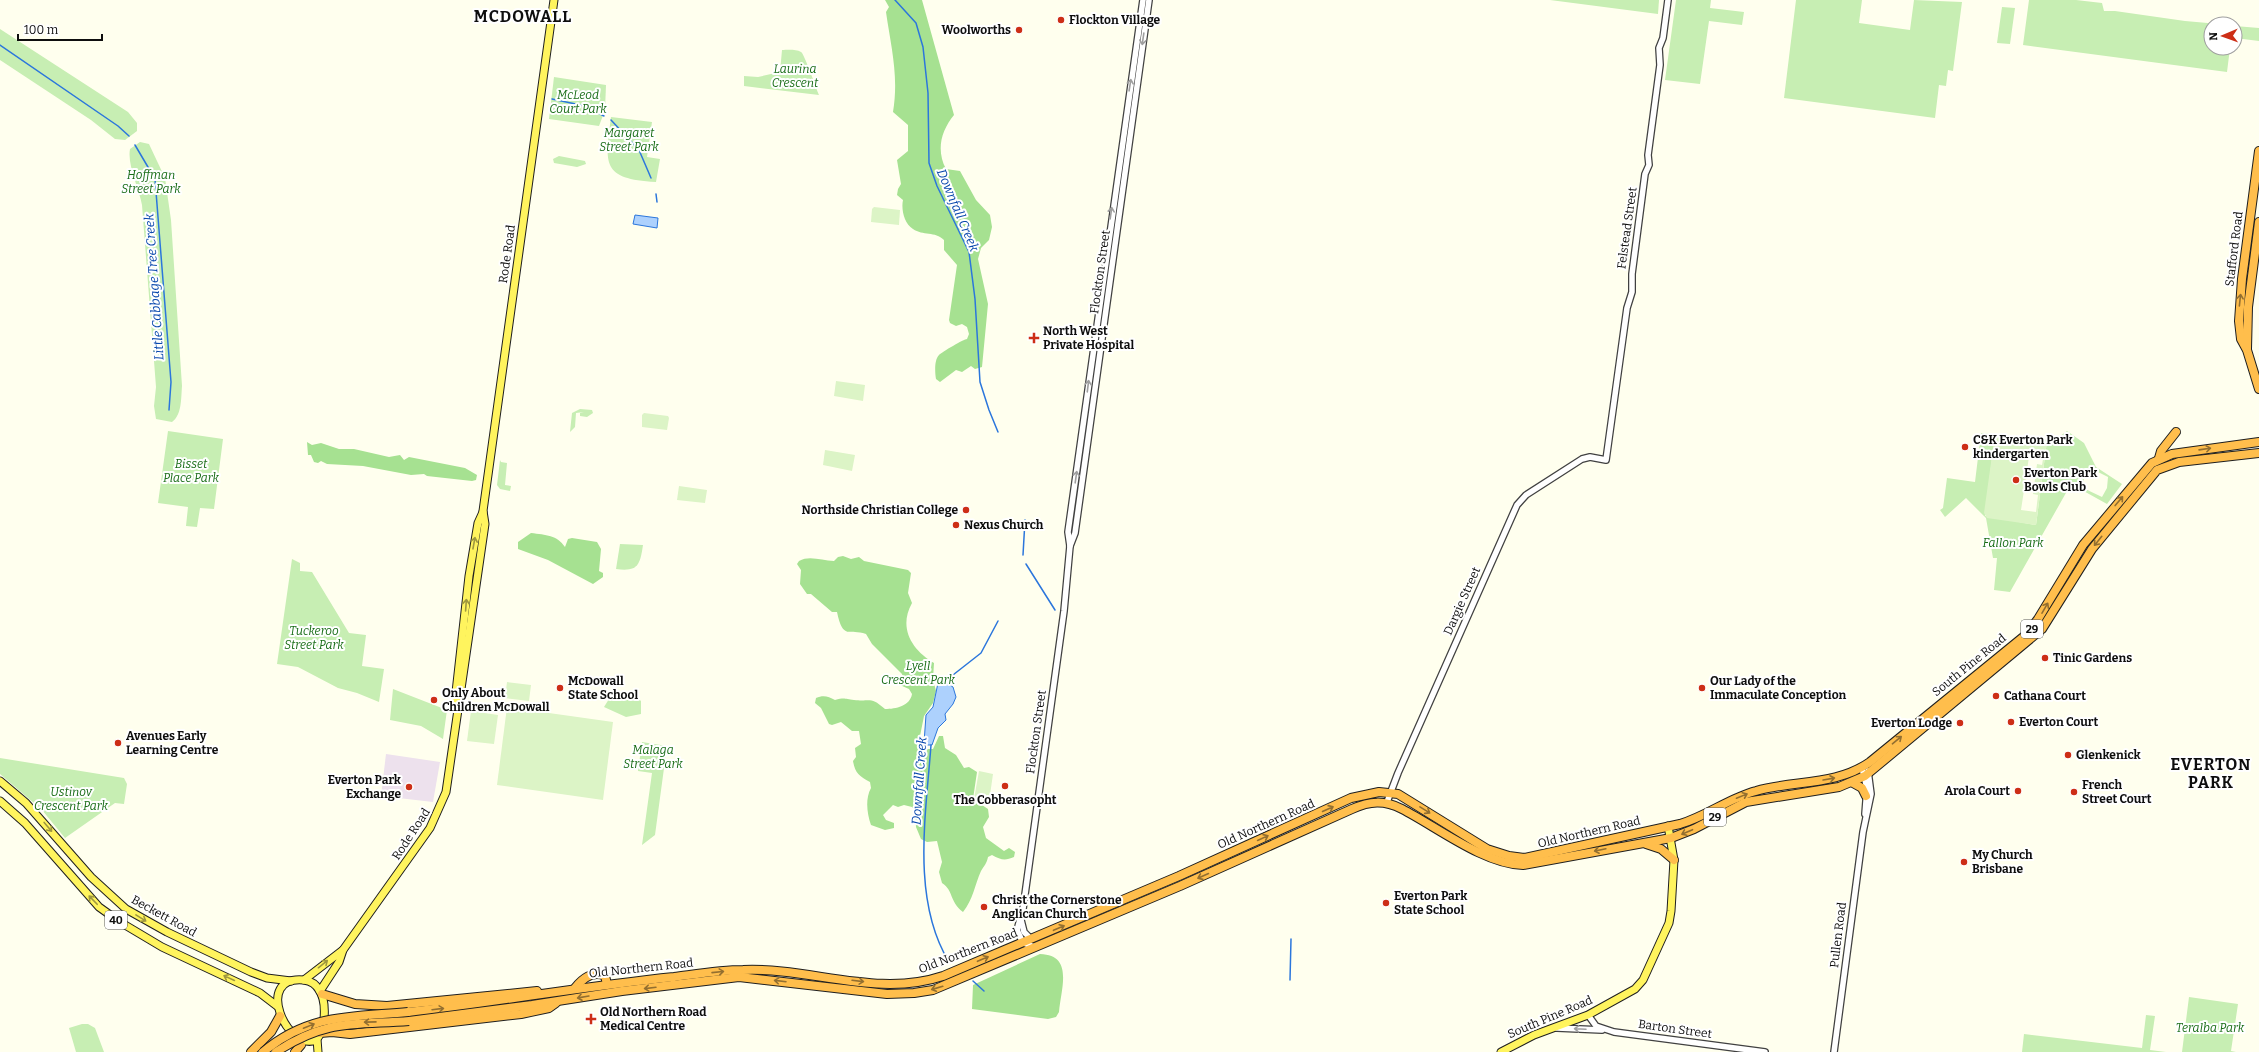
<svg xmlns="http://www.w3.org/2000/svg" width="2259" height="1052" viewBox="0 0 2259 1052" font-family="Bitter,serif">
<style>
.industrial{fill:#ede1ed}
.green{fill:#c7eeb3;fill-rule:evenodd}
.forest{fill:#a6e191}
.pitch{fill:#dcf4c6;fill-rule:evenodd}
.water{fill:#add1fd;stroke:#2b76dc}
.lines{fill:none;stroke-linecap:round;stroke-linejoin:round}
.stream{stroke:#2b76dc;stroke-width:1.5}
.minor-casing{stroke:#414141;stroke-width:8}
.major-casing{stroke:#1f1f1f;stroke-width:9}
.highway-casing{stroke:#1f1f1f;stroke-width:10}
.minor{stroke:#fff;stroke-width:5.5}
.major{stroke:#fff45e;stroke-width:7}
.highway{stroke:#ffbe4c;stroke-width:8}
.highway-bridge-casing{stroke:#1f1f1f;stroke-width:10;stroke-linecap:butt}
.highway-bridge{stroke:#ffbe4c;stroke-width:8}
.oneway{stroke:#9f9f9f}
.oneway2{stroke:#936f30}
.oneway3{stroke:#9f983e}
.poi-dot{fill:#cd2e16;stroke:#fff;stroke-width:1.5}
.labels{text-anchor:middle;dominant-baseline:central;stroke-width:4;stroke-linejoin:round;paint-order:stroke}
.shield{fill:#fff;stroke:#565656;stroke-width:1}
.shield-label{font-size:11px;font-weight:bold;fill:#0e0e0e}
.poi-label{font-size:12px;font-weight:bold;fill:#0e0e0e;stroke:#fff;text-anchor:start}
.park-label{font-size:12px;font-style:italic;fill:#196d17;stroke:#fff}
.street-label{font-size:12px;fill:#0e0e0e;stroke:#fff}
.water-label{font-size:13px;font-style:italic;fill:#0948ad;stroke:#fff}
.district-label{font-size:16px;font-weight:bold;letter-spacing:1px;fill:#0e0e0e;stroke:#fff}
</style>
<rect width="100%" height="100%" fill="#ffe"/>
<!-- industrial -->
<polygon class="industrial" points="386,754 440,762 433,802 381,796"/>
<!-- green -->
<g class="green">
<polygon points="1550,0 1659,0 1658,14"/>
<polygon points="1676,0 1711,0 1710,8 1744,12 1742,25 1709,21 1700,84 1665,80"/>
<polygon points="1796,0 1862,0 1859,23 1910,30 1914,0 1962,2 1953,71 1948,70 1946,86 1939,85 1935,118 1784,98"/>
<polygon points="2029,0 2076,0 2102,3 2104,11 2115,11 2185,21 2219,24 2211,24 2211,48 2230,48 2227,72 2023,45"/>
<polygon points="2002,7 2015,8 2010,44 1997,43"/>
<polygon points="2235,26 2259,28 2259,41 2235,38"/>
<polygon points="0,29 128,112 137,123 137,131 125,140 115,139 91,120 0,60"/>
<path d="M782 50C787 50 796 49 801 52 804 53 816 88 819 95L744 86V76L758 77 780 72Z"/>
<polygon points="554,77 606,85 605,110 599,126 549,119"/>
<path d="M611 117 652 122 647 157 660 159 656 182C601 179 605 164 611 117Z"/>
<path d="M140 142 149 144 165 178 171 220 182 386C181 398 182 415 172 422L156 419 154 406 156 387 142 205C139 188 127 165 130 149Z"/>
<polygon points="559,156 585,161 586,164 577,167 554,163 553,159"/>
<polygon points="580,409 592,410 593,413 587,417 580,416 580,413 584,412 576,413 575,427 570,432 572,413"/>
<polygon points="168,431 223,439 214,509 200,508 197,527 186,526 188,507 158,503"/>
<path d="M2067 431 2084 443 2096 467 2122 484 2107 504 2071 484 2010 592 1994 590 1997 558H1993L1986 518 1966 498 1945 517 1940 510 1943 508 1947 478 1975 482 1981 433 2050 440 2056 439ZM1995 434 2047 441 2036 525 1985 516ZM2088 469 2093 471 2092 474 2095 475 2096 471 2108 477 2107 488 2102 497 2081 487Z"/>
<polygon points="500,460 501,462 507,463 505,485 511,486 510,491 500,489 497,485"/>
<path d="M620 544 643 545C640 565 638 572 616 569Z"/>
<polygon points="292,559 300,563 300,571 312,572 349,633 366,635 362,666 384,669 379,702 357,693 338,688 298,667 277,664"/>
<polygon points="393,689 447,710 443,739 421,726 390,720"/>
<polygon points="614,691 626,697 630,692 641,701 641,714 626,717 604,707"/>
<polygon points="642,742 667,746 655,835 642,845 652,773 638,771"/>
<polygon points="0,758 124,778 127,784 124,804 115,803 65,838 42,810 0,774"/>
<polygon points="2189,997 2238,1004 2231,1051 2236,1052 2182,1052"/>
<polygon points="2146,1015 2155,1016 2150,1050 2166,1052 2022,1052 2024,1034 2142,1048"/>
<polygon points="82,1024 88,1024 95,1028 104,1052 76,1052 69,1028"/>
</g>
<!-- forest -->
<g class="forest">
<path d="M885 0H922L954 115C941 131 936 150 946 169L960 171 976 200 990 215 992 227 989 240 981 248 978 259 988 304 982 367 975 369 971 366 962 372 956 370 940 382 936 379C935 373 934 360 939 355 942 352 964 339 967 339L969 334 967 327 962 324 956 326 950 323 949 320 957 265 944 250V240C935 231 923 236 913 229 904 224 901 209 903 200L897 195 898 189 901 184 897 160 908 151V125L893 112C899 76 891 47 886 12L889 7Z"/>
<polygon points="307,442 312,445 321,443 339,449 354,449 389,457 400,455 404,460 409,457 465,468 477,475 476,480 472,481 427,476 424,474 411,475 363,466 327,464 321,461 318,463 314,462 311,455 308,455"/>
<path d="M531 533C546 535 557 535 565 547L568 539 572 538 597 542 601 549 599 571 603 573V577L593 584 548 560 518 549V542Z"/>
<path d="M843 556 851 559 859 557 864 561 908 570 911 573 908 593 912 603C898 628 912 650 934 663L933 679 936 691 933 703 924 716 919 741 925 749H933L939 736H943L945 748 956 755 964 768 969 767 977 772 973 799 988 809 989 817 983 827 986 838 1004 851 1009 848 1015 852 1014 857C1005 861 1001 860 992 855L988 857C987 863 984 866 981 871 975 884 973 900 963 912 949 901 954 891 942 883L939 872 942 862 937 841 927 842 921 839 916 827 915 810 912 807 904 805 898 807 893 805 883 815 886 820 894 823V828L885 830 871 825C867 814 865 799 871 788L870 782C859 776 855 773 853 761L856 757 855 748 861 744 859 731H852L841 722 832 725 829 724 821 708 815 703 816 698C823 695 828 696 835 700 845 697 845 699 854 700 871 702 870 696 885 709 896 709 910 706 912 694L909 689 900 685 903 678 902 674 872 644 866 634C849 628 843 641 837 612H832L811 594H807L800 584 801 570 797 564 799 561C810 555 822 561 834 561L838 557Z"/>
<path d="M1040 954C1074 955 1061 988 1059 1012L1056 1017 1048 1019 972 1009 973 985Z"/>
</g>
<!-- pitch -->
<g class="pitch">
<polygon points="874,207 900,210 899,225 871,222 872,209"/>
<polygon points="836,381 865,385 863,401 834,396"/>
<polygon points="644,413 668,416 669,418 667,430 642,427 642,415"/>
<path d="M1995 434 2047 441 2036 525 1987 518 1984 513ZM2029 457 2043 459 2042 465 2037 464 2033 494 2038 495 2036 512 2021 510Z"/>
<polygon points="825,450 855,455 852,471 823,465"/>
<polygon points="679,486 707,490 705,503 677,500"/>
<polygon points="507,682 531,685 529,701 505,698"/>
<polygon points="507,707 613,722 603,800 497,785"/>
<polygon points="471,711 498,715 494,744 467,741"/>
<polygon points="979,771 993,774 989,802 974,799"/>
</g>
<!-- water -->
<g class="water">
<polygon points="635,215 658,218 657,228 633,224"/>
<polygon points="939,678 953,687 956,697 953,704 945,714 946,720 938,728 932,745 926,745 924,743 926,715 933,707"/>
</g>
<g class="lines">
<!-- stream -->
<g class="stream">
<polyline points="895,0 916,23 923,47 928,93 929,163 937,186 969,252 975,299 980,382 989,410 998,432"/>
<polyline points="0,45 118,126 129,136"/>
<polyline points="552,99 585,106 604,116"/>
<polyline points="611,120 639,150 651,178"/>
<polyline points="135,145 155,179 171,382 169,410"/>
<polyline points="656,194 657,202"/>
<polyline points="1023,555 1025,520"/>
<polyline points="1026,564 1055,610"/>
<polyline points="944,682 981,653 998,621"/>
<path d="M931 745C926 814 911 900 949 962"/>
<polyline points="1290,980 1291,939"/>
<polyline points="973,981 984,991"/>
</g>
<defs>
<g id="minor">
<polyline points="1070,546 1075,533 1149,0"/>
<polyline points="1862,768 1867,788 1865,814"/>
<polyline points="1387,802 1398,773 1517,505 1526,495 1582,459 1590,457 1606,460 1627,308 1632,292 1632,274 1645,174 1649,165 1648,155 1660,65 1659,48 1663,38 1668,0"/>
<polyline points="1021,920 1024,932 1031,939"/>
<polyline points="1035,947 1023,943 1017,930 1023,909 1064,611 1070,546 1068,532 1143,0"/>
<polyline points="1588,1015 1596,1026 1614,1032 1765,1052"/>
<polyline points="1557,1028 1602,1030"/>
<polyline points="1834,1052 1863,832 1871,794 1868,771"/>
</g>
<g id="major">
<polyline points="456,709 455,701 469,576 478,523 483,512"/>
<polyline points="0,781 26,803 91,877 126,909 167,932 251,972 267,978 291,981"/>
<polyline points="0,801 25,823 99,907 120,922 162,947 260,993 277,1006"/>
<path d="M304 980C310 981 316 984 319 990 327 1001 326 1030 316 1040 287 1052 253 975 304 980Z"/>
<polyline points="304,980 343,950"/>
<polyline points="320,991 339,962 343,950 430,828 446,792 485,524 483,511 554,0"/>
<polyline points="317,1039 318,1052"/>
<polyline points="1501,1052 1534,1035 1588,1015 1635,989 1643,980 1669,923 1671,911 1674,860 1668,826"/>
</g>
<g id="highway">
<polyline points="2259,151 2242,279 2239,321 2241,339 2247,350 2259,389"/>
<polyline points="2247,349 2248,307 2259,222"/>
<polyline points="2159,458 2161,451 2176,432"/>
<polyline points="1853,783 1862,788 1866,796"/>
<polyline points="1646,844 1661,849 1674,860"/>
<path d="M575 988C582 979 593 970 605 976L607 984"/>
<polyline points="322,994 355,1004 387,1006 537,991"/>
<path d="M408 1012C497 1002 585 986 674 977 697 974 720 970 743 970 809 967 878 998 943 976L1179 876 1351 798 1379 792 1398 794 1487 849 1509 856 1524 858 1680 824C1707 816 1729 798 1756 791 1794 780 1836 786 1870 762L2027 634 2038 619 2083 545 2152 463 2172 454 2259 442"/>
<path d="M409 1021 532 1005 622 991 739 977 887 994 914 993 933 990 1180 886 1352 809C1370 801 1384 800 1402 809 1437 827 1484 864 1523 865L1671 838 1694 829 1746 802 1839 787 1865 776 2042 629 2092 549 2157 470 2179 462 2259 453"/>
<polyline points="320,1033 332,1032 350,1034 521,1014 549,1008 556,1003"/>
<polyline points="251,1052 271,1032 280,1016"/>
<polyline points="295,1052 301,1045"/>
</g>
</defs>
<!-- minor casing -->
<use href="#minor" class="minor-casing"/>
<!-- major casing -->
<use href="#major" class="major-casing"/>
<!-- highway casing -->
<use href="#highway" class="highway-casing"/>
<!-- minor -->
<use href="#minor" class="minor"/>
<!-- major -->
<use href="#major" class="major"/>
<!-- highway -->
<use href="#highway" class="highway"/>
<defs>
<g id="highway-bridge">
<path d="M263 1052C309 1013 353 1017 408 1012"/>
<path d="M276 1052C326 1019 354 1025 409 1021"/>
</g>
</defs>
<!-- highway-bridge casing -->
<use href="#highway-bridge" class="highway-bridge-casing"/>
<!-- highway-bridge -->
<use href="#highway-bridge" class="highway-bridge"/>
</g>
<!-- one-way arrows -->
<defs><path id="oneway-shaft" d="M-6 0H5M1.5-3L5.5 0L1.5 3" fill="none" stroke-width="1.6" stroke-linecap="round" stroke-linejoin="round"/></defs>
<g class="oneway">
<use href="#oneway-shaft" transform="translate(1143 39) rotate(98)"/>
<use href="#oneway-shaft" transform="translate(1130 85) rotate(-81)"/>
<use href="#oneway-shaft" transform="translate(1111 213) rotate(-82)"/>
<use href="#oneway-shaft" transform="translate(1088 386) rotate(-83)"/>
<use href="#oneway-shaft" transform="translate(1076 477) rotate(-82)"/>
<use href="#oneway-shaft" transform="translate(1580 1029) rotate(-177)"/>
</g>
<g class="oneway2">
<use href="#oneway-shaft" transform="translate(2240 300) rotate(-84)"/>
<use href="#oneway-shaft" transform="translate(2205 449) rotate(-8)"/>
<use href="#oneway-shaft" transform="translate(2119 501) rotate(-50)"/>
<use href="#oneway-shaft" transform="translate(2098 541) rotate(129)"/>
<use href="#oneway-shaft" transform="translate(2045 608) rotate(-60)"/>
<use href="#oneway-shaft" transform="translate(1897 740) rotate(-40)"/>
<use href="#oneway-shaft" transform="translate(1829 779) rotate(-10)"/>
<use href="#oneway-shaft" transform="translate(1742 796) rotate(-22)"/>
<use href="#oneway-shaft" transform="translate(1328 809) rotate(-24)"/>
<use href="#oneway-shaft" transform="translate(1425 810) rotate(32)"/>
<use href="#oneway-shaft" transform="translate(1687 832) rotate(157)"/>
<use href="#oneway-shaft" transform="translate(1263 838) rotate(-25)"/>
<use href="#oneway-shaft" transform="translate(1600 850) rotate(168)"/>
<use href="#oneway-shaft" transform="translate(1203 876) rotate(156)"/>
<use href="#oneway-shaft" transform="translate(1059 928) rotate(-23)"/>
<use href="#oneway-shaft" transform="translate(983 959) rotate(-23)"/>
<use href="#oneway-shaft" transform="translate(718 972) rotate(-6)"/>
<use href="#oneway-shaft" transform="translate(780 981) rotate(-173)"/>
<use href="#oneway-shaft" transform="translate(858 981) rotate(7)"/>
<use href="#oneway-shaft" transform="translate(650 988) rotate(173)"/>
<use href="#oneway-shaft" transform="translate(937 988) rotate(164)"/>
<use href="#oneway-shaft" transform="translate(583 997) rotate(170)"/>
<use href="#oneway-shaft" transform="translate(438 1009) rotate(-7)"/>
<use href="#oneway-shaft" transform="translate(370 1022) rotate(179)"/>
<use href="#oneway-shaft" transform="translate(309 1026) rotate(-22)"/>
</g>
<g class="oneway3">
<use href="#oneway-shaft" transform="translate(474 543) rotate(-80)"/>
<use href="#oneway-shaft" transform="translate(466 605) rotate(-86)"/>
<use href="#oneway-shaft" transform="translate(48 827) rotate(50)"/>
<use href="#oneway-shaft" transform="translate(93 900) rotate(-134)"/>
<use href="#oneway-shaft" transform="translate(141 918) rotate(32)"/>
<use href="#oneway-shaft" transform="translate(323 964) rotate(-39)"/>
<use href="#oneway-shaft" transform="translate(229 978) rotate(-155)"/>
</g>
<!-- markers -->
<g class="poi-dot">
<circle cx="1061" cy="20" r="4"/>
<circle cx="1019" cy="30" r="4"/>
<path d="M1032 332h4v4h4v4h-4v4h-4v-4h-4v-4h4z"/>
<circle cx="1965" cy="447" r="4"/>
<circle cx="2016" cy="480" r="4"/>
<circle cx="966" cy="510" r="4"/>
<circle cx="956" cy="525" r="4"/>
<circle cx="2045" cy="658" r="4"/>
<circle cx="560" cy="688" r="4"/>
<circle cx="1702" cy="688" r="4"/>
<circle cx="1996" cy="696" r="4"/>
<circle cx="434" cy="700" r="4"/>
<circle cx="2011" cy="722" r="4"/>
<circle cx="1960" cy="723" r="4"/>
<circle cx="118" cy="743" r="4"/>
<circle cx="2068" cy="755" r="4"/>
<circle cx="1005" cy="786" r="4"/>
<circle cx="409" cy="787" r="4"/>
<circle cx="2018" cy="791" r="4"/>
<circle cx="2074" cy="792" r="4"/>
<circle cx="1964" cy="862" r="4"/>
<circle cx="1386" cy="903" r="4"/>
<circle cx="984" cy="907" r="4"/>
<path d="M589 1013h4v4h4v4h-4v4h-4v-4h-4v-4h4z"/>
</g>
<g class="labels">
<!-- shield labels -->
<g class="shield">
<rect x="2021" y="620" width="22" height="18" rx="3"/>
<rect x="1704" y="808" width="22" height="18" rx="3"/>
<rect x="105" y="911" width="22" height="18" rx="3"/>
</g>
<g class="shield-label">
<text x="2032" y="629">29</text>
<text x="1715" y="817">29</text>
<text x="116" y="920">40</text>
</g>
<!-- poi labels -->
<g class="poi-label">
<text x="1069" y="20">Flockton Village</text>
<text x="1011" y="30" text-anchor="end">Woolworths</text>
<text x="1043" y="331">North West<tspan x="1043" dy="14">Private Hospital</tspan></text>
<text x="1973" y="440">C&amp;K Everton Park<tspan x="1973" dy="14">kindergarten</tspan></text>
<text x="2024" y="473">Everton Park<tspan x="2024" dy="14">Bowls Club</tspan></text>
<text x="958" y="510" text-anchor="end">Northside Christian College</text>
<text x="964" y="525">Nexus Church</text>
<text x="2053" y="658">Tinic Gardens</text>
<text x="568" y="681">McDowall<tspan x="568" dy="14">State School</tspan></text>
<text x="1710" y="681">Our Lady of the<tspan x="1710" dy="14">Immaculate Conception</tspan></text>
<text x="442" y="693">Only About<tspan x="442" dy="14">Children McDowall</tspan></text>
<text x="2004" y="696">Cathana Court</text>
<text x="2019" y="722">Everton Court</text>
<text x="1952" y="723" text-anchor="end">Everton Lodge</text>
<text x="126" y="736">Avenues Early<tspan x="126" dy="14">Learning Centre</tspan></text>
<text x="2076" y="755">Glenkenick</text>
<text x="401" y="780" text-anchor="end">Everton Park<tspan x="401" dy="14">Exchange</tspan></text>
<text x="2082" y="785">French<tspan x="2082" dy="14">Street Court</tspan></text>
<text x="2010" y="791" text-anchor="end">Arola Court</text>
<text x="1005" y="800" text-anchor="middle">The Cobberasopht</text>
<text x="1972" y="855">My Church<tspan x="1972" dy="14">Brisbane</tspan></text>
<text x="1394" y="896">Everton Park<tspan x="1394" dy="14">State School</tspan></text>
<text x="992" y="900">Christ the Cornerstone<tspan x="992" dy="14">Anglican Church</tspan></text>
<text x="600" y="1012">Old Northern Road<tspan x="600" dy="14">Medical Centre</tspan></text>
</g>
<!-- park labels -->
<g class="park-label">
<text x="795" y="69">Laurina<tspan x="795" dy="14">Crescent</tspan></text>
<text x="578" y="95">McLeod<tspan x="578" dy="14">Court Park</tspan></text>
<text x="629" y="133">Margaret<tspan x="629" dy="14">Street Park</tspan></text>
<text x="151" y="175">Hoffman<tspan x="151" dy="14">Street Park</tspan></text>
<text x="191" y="464">Bisset<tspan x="191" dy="14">Place Park</tspan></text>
<text x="2013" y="543">Fallon Park</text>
<text x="314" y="631">Tuckeroo<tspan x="314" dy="14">Street Park</tspan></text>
<text x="918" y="666">Lyell<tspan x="918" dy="14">Crescent Park</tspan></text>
<text x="653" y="750">Malaga<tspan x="653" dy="14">Street Park</tspan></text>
<text x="71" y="792">Ustinov<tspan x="71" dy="14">Crescent Park</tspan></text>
<text x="2210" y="1028">Teralba Park</text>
</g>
<!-- street labels -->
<g class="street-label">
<text transform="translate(1627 228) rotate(-82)">Felstead Street</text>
<text transform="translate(2234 249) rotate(-83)">Stafford Road</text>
<text transform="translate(507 254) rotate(-82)">Rode Road</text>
<text transform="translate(1100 272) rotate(-82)">Flockton Street</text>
<text transform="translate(1462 601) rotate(-66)">Dargie Street</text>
<text transform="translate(1969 665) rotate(-39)">South Pine Road</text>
<text transform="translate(1036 732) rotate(-82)">Flockton Street</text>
<text transform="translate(1266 824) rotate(-24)">Old Northern Road</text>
<text transform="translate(1589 832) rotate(-13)">Old Northern Road</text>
<text transform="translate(411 834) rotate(-57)">Rode Road</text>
<text transform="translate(164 916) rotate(29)">Beckett Road</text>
<text transform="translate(1838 935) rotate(-83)">Pullen Road</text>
<text transform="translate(968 951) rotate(-21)">Old Northern Road</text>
<text transform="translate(641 968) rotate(-6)">Old Northern Road</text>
<text transform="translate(1550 1017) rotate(-23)">South Pine Road</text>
<text transform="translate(1675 1029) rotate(8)">Barton Street</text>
</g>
<!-- water labels -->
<g class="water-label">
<text transform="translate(958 210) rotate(67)">Downfall Creek</text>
<text transform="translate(154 287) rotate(-94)">Little Cabbage Tree Creek</text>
<text transform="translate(919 781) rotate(-86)">Downfall Creek</text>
</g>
<!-- district labels -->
<g class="district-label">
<text x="523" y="16">MCDOWALL</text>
<text x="2211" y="764">EVERTON<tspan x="2211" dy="18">PARK</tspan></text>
</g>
</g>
<!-- north arrow -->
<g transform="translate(2223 36) rotate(268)"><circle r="19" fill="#ffffff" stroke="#9f9f9f"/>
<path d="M0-3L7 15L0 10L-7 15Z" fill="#cd2e16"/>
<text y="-6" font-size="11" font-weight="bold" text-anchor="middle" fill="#0e0e0e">N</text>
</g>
<!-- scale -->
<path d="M18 34v6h84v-6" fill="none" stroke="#0e0e0e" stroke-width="2"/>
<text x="24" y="34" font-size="12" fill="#0e0e0e" stroke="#ffffff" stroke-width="3" paint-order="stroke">100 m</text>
</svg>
